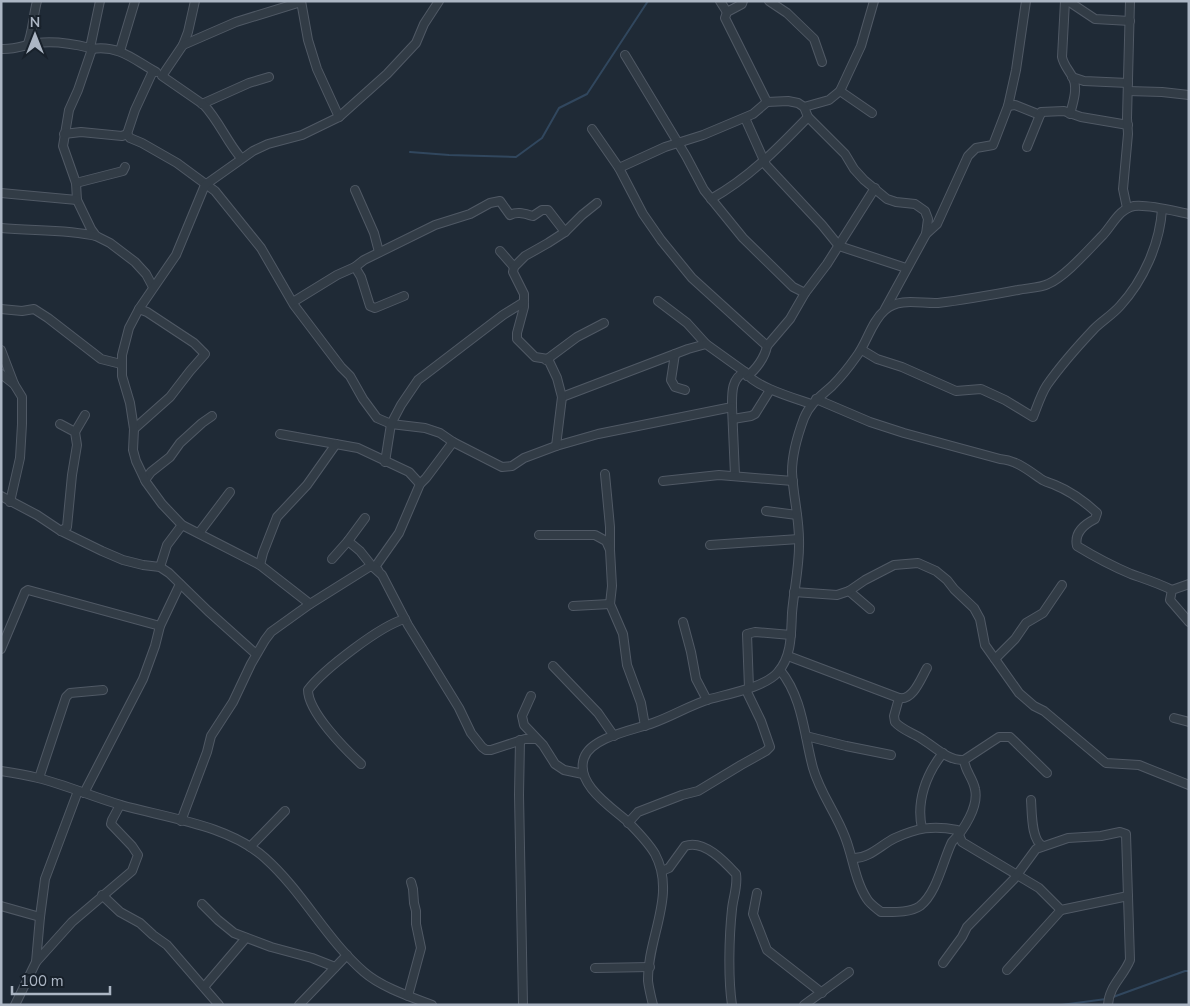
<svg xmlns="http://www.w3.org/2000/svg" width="1190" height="1006" viewBox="0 0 1190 1006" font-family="'Nunito Sans',sans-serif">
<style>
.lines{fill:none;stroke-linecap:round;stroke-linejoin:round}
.stream{stroke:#31475e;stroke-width:2}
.minor-casing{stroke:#505965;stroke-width:10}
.minor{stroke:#323c46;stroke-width:8}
</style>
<rect width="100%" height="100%" fill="#1f2a36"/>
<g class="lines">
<!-- stream -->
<g class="stream">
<polyline points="410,152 449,155 516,157 542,138 559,108 587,94 648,1"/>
<polyline points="1113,997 1185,971 1189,971"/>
<polyline points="1061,1005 1106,999"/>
</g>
<defs>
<g id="minor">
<polyline points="100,1 90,48 92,49 78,90 69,110 63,146 76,183 77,200 91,229 96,236 110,243 135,262 146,274 153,287"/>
<polyline points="301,1 308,40 317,69 339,117"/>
<polyline points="720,1 727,12"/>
<polyline points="743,1 742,4 727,12 725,18 767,102"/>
<polyline points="769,1 787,13 814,39 822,62"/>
<polyline points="1026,1 1016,70 1008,106 1015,105 1040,115 1041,112 1064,111 1081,117 1128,125"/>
<path d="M1065 1 1062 57C1064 66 1069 70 1073 78 1078 88 1073 103 1070 114"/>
<polyline points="1068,1 1095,19 1130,21"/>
<polyline points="183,45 188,32 195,1"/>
<path d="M27 46C33 32 33 16 37 1"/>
<path d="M1 49C14 50 25 45 37 43 54 41 74 44 90 48"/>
<path d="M92 49C120 45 134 60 156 72"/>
<polyline points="120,51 135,1"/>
<polyline points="625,55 686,156 704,190 743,238 793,287 805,293"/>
<path d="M153 71 135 110 127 134 130 138 142 143 177 163 215 191 261 248 294 305 341 367 350 376 363 399 377 418 391 424 425 428 440 433 453 442 502 467 512 466 524 458 556 446 598 434 732 407C732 394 731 378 745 372 755 387 794 398 811 404"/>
<polyline points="1072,77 1084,81 1128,83"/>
<polyline points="840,91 872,113"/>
<polyline points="1128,91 1162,92 1189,95"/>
<polyline points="202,104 249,83 269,77"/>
<polyline points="804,107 829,100 840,91 861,46 874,1"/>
<polyline points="745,118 766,165 822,225 839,246 906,268"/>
<path d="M592 129 619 168 643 214 661 240 692 278 767 346C765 357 756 370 747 376"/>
<polyline points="64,134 81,132 122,136 127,134"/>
<polyline points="1027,147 1040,115"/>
<path d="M241 158C227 142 219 121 204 105L162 76 183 45 236 22 301 2"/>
<polyline points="619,168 665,147 703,135 753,114 767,102 788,101 798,103 804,107 808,117 845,154 854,169 864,180 887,199 896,202 915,204 925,211 928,219 926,234"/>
<polyline points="76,183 123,171 125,167"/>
<polyline points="355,190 374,233 379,252"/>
<polyline points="1,193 77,200"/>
<path d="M711 199C749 178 778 148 808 117"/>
<polyline points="1127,208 1123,189 1128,134 1127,118 1130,1"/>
<path d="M1 228C32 231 67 229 96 236"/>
<polyline points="500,251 514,267"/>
<polyline points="355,267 361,277 370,306 375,308 404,296"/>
<polyline points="658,301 687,323 706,344"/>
<path d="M293 302 337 275 355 267 364 260 435 225 470 214 490 203 500 201 510 215C518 211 525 214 533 216L542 210H548L565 232"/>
<polyline points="1,309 22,311 34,309 48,318 101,359 121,364"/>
<polyline points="885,309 926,234 937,224 968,156 976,148 993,145 1008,106"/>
<polyline points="767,346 790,319 805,293 827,264 875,188"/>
<polyline points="1,350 14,384"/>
<path d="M862 350 877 359 902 367 956 391 981 389 1005 400 1033 417C1037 407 1041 394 1047 385 1061 365 1077 347 1094 329 1102 321 1112 315 1120 306 1143 281 1160 244 1162 209"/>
<polyline points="675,354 671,380 675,387 685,390"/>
<polyline points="546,360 577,337 604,323"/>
<polyline points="1,374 14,384 22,397 22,424 20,458 10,502"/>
<polyline points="562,397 688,349 706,344 745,372"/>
<path d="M816 399 870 422 904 433 1000 459C1016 460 1028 470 1041 479 1045 482 1051 483 1055 485 1070 491 1085 502 1097 513L1095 519C1083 525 1074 533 1077 546 1095 557 1112 566 1131 574 1145 579 1158 583 1172 590"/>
<polyline points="732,407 735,475"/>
<polyline points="733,419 751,416 755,414 770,390"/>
<polyline points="60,424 75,432 77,445 72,475 67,527 61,531"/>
<polyline points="134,429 170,397 190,371 205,354 194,343 147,312 139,309"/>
<polyline points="75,432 85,415"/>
<polyline points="280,434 358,448 409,472 420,484"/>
<polyline points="556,446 562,397 557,378 548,359 535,357 517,339 517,333 524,307 524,294 513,272 514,267 525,256 548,243 565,232 582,215 597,203"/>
<polyline points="385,462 391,424 401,405 418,380 503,315 524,302"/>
<polyline points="605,474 610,527 610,548"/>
<polyline points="145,480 151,472 170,457 180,443 202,423 212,416"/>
<polyline points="663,481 719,475 793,481"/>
<polyline points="1,496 37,515 61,531 102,551 123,560 143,565 160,567 169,573 208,611 256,654"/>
<polyline points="766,511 797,515"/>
<polyline points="199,533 230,492"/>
<polyline points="539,535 595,535 606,541 610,550 612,586 610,604 623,634 627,665 641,703 645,726"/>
<polyline points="348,541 360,551 372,566 382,575 408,625 459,708 471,733 482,747 486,750 491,750 525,739 536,739"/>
<polyline points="710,545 799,539"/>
<polyline points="332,559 348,541 365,518"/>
<polyline points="260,565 263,553 277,517 307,485 336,444"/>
<polyline points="160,567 167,545 182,525"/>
<polyline points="375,567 399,533 420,484 426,478 453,442"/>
<polyline points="1189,584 1172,590 1170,600 1189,622"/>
<polyline points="849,591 870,609"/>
<polyline points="794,592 837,595 849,591 865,580 894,565 918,563 936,571 947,580 954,589 974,608 980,619 985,645 1019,693 1034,706 1044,711 1106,763 1139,765 1189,785"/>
<polyline points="310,604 260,565 182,525 162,504 146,482 136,461 133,450 134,429 130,403 122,376 122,355 129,328 139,309 176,255 205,185 253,151 268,144 302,135 339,117 387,74 416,43 424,24 439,1"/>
<polyline points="573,606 610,604"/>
<polyline points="683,622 691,652 696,679 707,700"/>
<polyline points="1,649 25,592 28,590 160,626"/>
<path d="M788 656 899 698 894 716 895 722C902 730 913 733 922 739 935 747 948 761 964 760L999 737H1010L1047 773"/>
<polyline points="995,659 1015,639 1026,623 1043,613 1062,585"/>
<polyline points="553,666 598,713 614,736"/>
<path d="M780 670C803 698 804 735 813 768 820 793 836 813 845 837 853 857 855 881 867 899 870 904 876 908 881 912 893 912 910 913 920 906 937 893 943 860 952 842 964 830 979 806 975 789 973 778 965 771 964 760"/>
<polyline points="749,688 747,634 755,632 791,635"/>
<polyline points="531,696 522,716 524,725 543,745 555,764 564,770 583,774"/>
<path d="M899 698C913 701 921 678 927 668"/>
<polyline points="1174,718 1189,722"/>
<polyline points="806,736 846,746 891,755"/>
<polyline points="520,740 519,795 523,1005"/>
<path d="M361 764C345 749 308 712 308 690 323 670 381 625 405 619"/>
<path d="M1 771C14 773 26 775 38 778 66 785 93 797 121 805 167 818 229 825 265 858 303 892 326 939 364 972 381 987 411 997 432 1005"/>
<polyline points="39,778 66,697 70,693 103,690"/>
<polyline points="84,793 143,679 155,646 160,626 180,584"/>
<path d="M1031 800C1032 812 1031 841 1043 846"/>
<polyline points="181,821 207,752 211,736 233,702 251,664 265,640 271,632 310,604 369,567 375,567 378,570"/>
<polyline points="628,823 638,812 682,795 698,791 741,765 766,751 770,747 761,721 746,690"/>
<path d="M922 828C916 802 926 774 943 753"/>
<polyline points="250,847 285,811"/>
<path d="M853 858C869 859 882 844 895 838 917 828 933 825 957 830L962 842 1039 888 1061 910 1128 896"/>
<path d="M662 871 669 868 685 846C704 839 725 862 736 874 738 886 733 898 732 909 729 937 728 978 732 1005"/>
<polyline points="757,893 753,914 767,950 822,993"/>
<polyline points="102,895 120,912 140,923 153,935 167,945 219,1005"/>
<polyline points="202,904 218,920 234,933 271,947 312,958 335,967"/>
<polyline points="1,906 40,917 45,879 78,791"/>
<polyline points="36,962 40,917"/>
<path d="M943 963 962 937 967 927 1014 879 1036 849 1068 838 1101 836 1120 832 1126 834 1130 960C1123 977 1109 986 1108 1005"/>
<polyline points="595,968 650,967"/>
<polyline points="1007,970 1061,910"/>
<polyline points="204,987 246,938"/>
<polyline points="408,996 421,948 416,924 416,911 414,903 413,889 411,882"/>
<polyline points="15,1005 36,962 72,922 132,871 138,855 132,846 111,824 112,820 120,805"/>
<polyline points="299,1005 347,955"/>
<path d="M653 1005C651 997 649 989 648 981 647 938 677 895 655 854 648 842 636 830 627 821 611 807 575 784 584 758 591 737 634 730 653 723 673 716 690 705 710 699 728 694 766 687 778 672 792 656 791 633 792 613 794 589 800 564 799 540 799 517 793 495 792 472 792 455 798 434 804 418 810 403 821 396 832 386 841 377 849 367 856 357 867 343 871 322 885 310 899 297 922 304 938 303 965 300 992 295 1018 290 1027 288 1040 288 1048 284 1065 277 1090 248 1103 235 1113 224 1119 209 1134 206 1148 204 1174 211 1189 214"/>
<polyline points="804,1005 849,972"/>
</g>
</defs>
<!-- minor casing -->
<use href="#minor" class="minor-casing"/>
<!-- minor -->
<use href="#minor" class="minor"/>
</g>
<!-- border -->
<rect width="1190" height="1006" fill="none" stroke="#acb6c4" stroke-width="5"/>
<!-- north arrow -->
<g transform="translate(35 35)" stroke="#18212b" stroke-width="4" paint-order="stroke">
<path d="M0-4L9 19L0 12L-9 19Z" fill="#acb6c4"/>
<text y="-8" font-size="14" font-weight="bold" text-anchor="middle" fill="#acb6c4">N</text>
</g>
<!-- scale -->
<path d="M12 986v8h98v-8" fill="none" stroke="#acb6c4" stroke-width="2.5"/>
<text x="20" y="986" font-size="15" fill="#acb6c4" stroke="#18212b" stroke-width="4" paint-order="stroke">100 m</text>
</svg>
